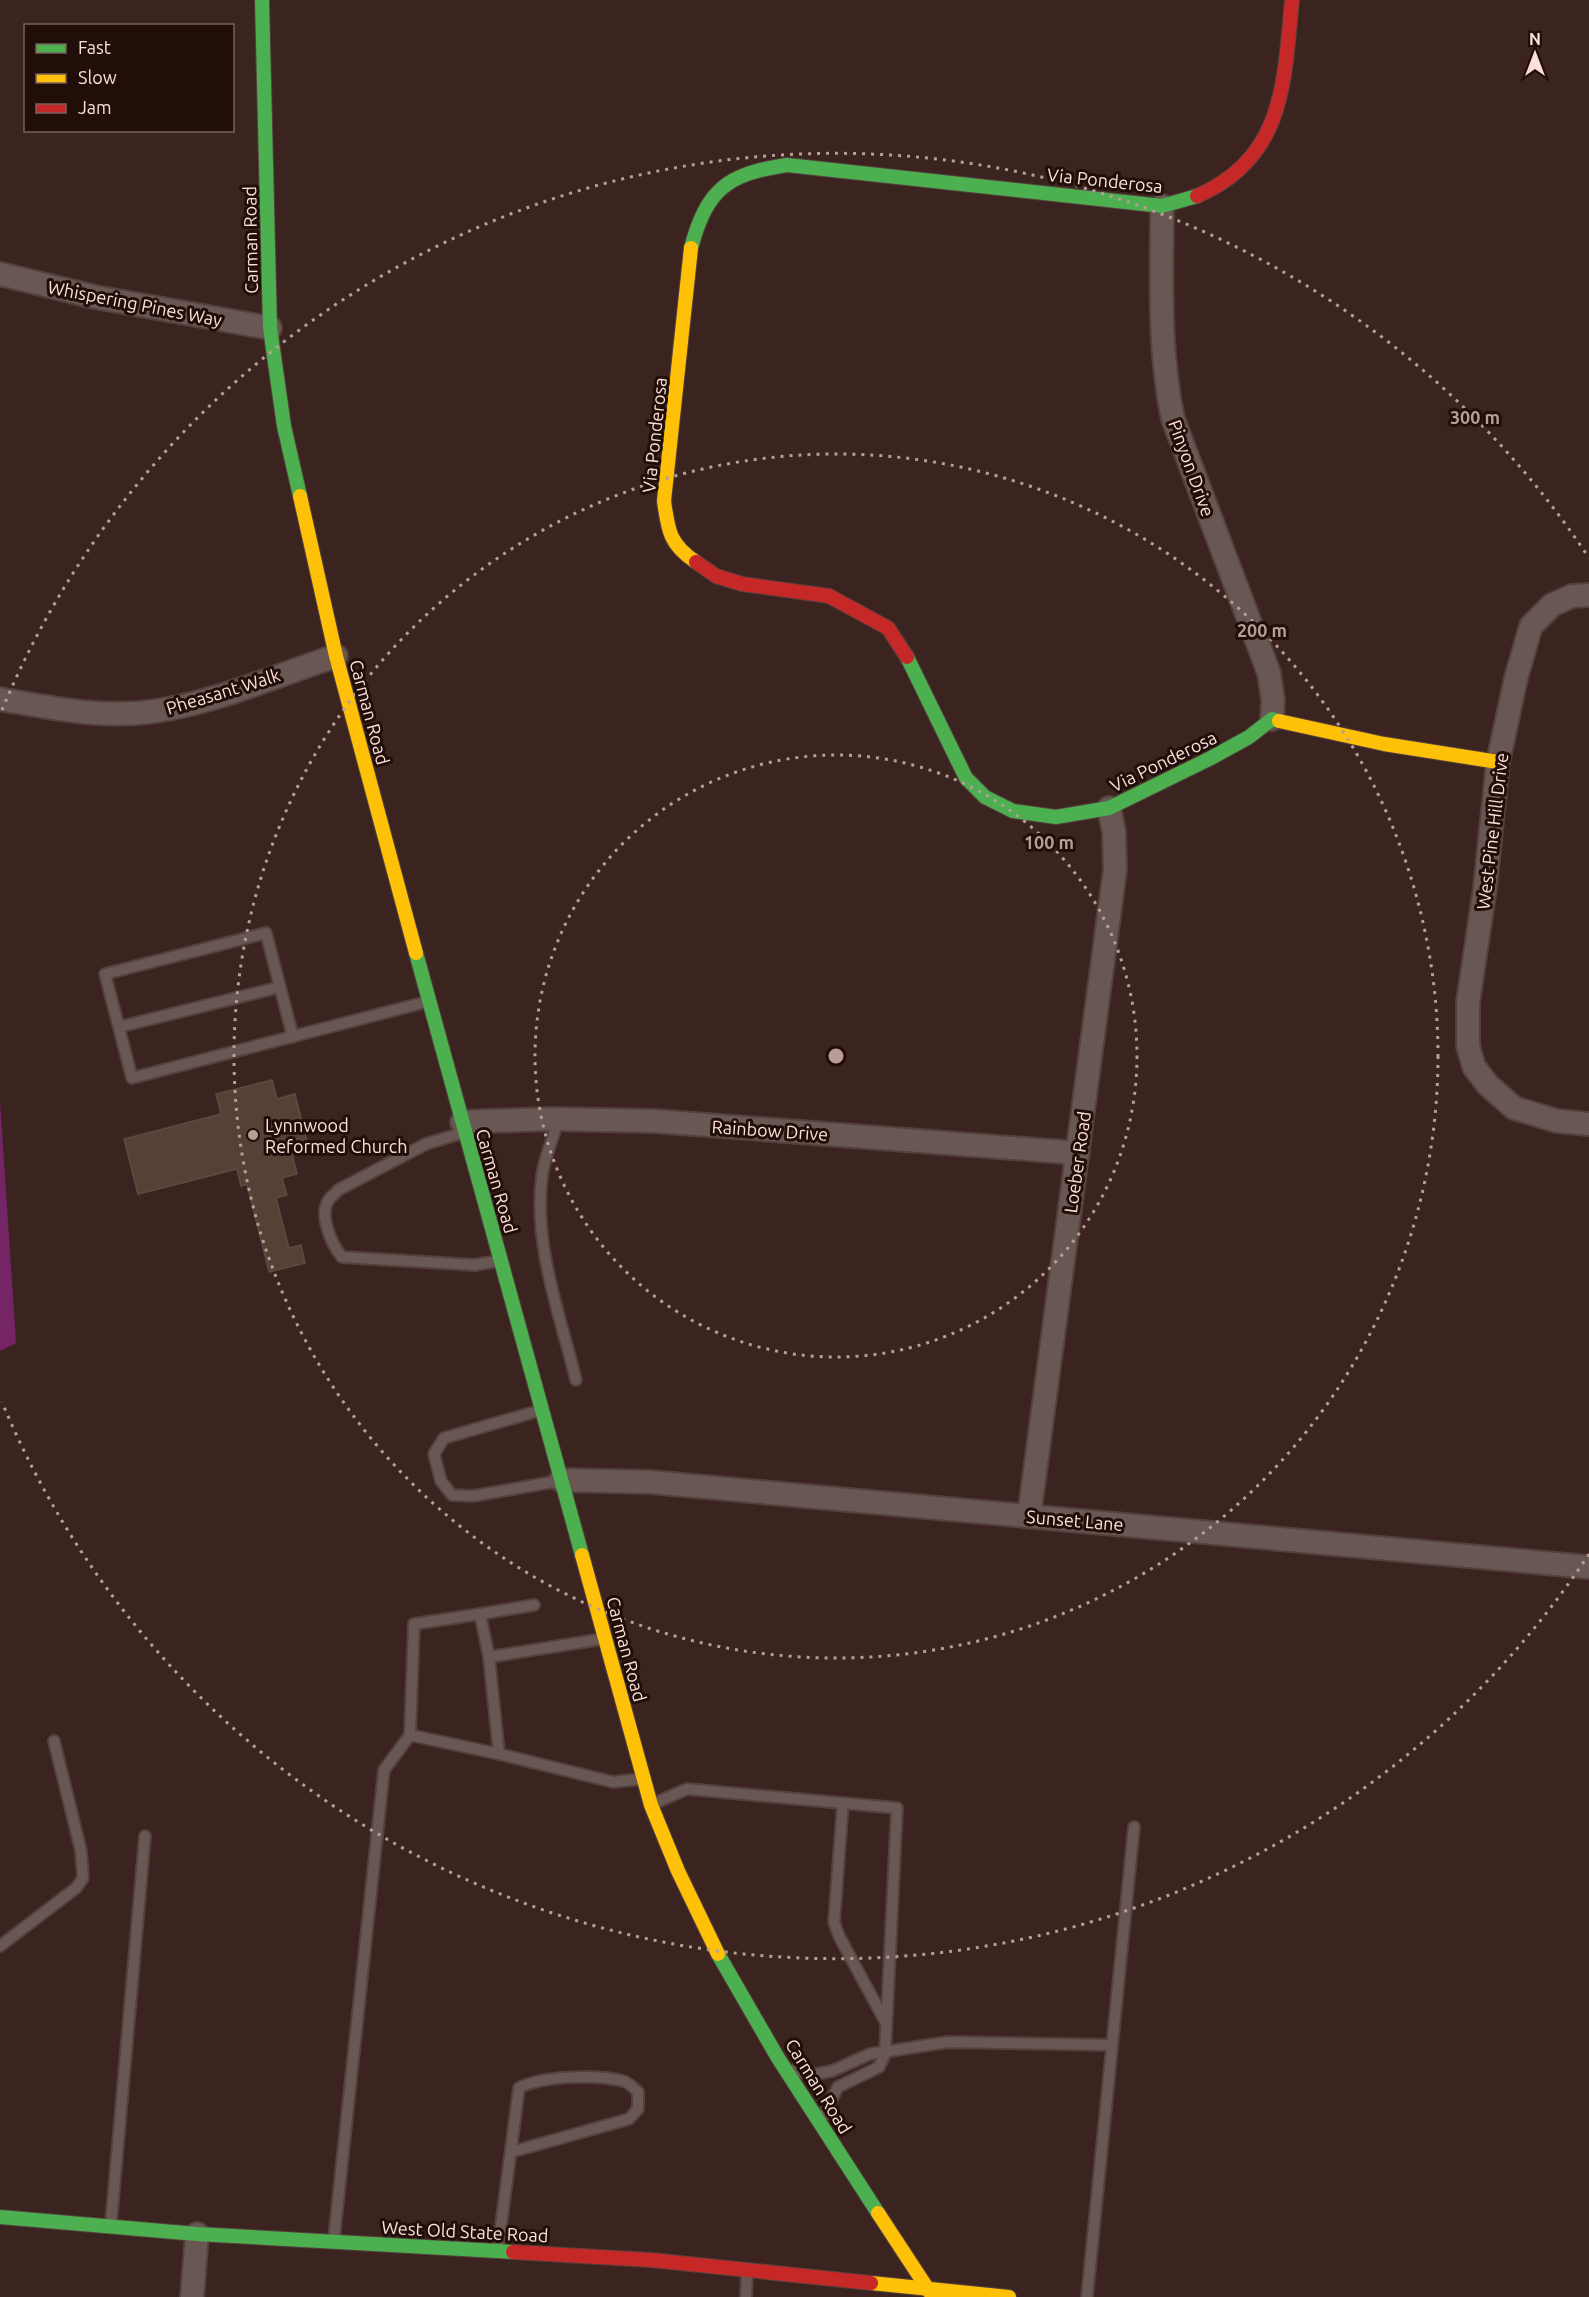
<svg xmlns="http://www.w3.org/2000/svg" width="1589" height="2297" viewBox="0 0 1589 2297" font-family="Ubuntu,sans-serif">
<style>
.forest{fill:#752466}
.building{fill:#564136;stroke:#5d4b43;stroke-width:1.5}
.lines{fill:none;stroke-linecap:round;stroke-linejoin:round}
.lane-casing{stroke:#54403d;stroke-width:14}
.street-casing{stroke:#54403d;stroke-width:26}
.fast-casing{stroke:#54403d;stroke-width:16}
.slow-casing{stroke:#54403d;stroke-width:16}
.jam-casing{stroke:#54403d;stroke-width:16}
.lane{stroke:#695753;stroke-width:10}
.street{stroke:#695753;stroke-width:22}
.fast{stroke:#4caf50;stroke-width:14}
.slow{stroke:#ffc107;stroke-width:14}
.jam{stroke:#c62828;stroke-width:14}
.ring{fill:none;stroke:#b89e97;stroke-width:3;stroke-dasharray:3 6}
.poi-dot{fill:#b89e97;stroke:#210e09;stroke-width:2}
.labels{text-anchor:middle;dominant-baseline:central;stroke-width:6;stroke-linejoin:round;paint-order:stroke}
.street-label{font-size:18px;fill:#fcdfd8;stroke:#210e09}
.poi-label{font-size:18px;fill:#fcdfd8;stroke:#210e09;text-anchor:start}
.centre{fill:#b89e97;stroke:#210e09;stroke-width:3}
.ring-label{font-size:18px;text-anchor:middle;font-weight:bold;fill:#b89e97;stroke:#210e09;stroke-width:6;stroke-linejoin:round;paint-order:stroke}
</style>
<rect width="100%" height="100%" fill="#3b241f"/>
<!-- forest -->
<polygon class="forest" points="0,1101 16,1343 0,1351"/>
<!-- building -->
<polygon class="building" points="272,1080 277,1099 295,1094 309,1150 292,1154 297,1174 282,1178 287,1195 276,1198 289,1248 301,1245 305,1263 269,1272 247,1184 241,1186 237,1169 138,1194 124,1139 221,1114 216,1094"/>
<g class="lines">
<defs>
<g id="lane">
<polyline points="119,1027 280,987"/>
<polyline points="293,1037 266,933 105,974 132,1078 426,1002"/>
<path d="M558 1119C554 1138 544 1157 542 1176 533 1244 560 1315 576 1380"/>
<path d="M462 1133 426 1144 338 1190C335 1194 330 1197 328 1201 319 1216 332 1245 342 1257L475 1265 497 1261"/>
<polyline points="538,1411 444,1438 434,1454 441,1481 452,1495 473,1496 558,1481"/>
<polyline points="480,1614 534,1605"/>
<polyline points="602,1639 489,1657 499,1754 613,1782 641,1779"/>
<polyline points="489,1657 480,1614 414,1624 410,1735 499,1754"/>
<polyline points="843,1803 834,1922 839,1936 886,2023"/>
<polyline points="653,1804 687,1789 897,1808 885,2054 879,2067 838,2087 823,2116"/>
<polyline points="0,1946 76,1888 83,1878 81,1851 54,1741"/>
<polyline points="794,2070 811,2075 832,2071 870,2054 948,2042 1112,2045"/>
<polyline points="111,2223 145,1836"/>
<polyline points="334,2238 384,1770 410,1735"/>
<path d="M498 2248 519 2088C541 2076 597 2074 623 2081 628 2082 634 2088 638 2092V2109L629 2119 511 2152"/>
<polyline points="746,2297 747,2273"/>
<polyline points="1087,2297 1134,1827"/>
</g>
<g id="street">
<path d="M1162 206C1162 278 1158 349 1173 419L1269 673 1273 700 1272 719"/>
<polyline points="0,274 95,297 270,328"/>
<polyline points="1589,595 1572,596 1552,605 1531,626 1516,678 1498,762 1485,888 1468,1002 1468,1046 1474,1067 1488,1085 1514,1108 1557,1121 1589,1124"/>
<path d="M0 699C52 708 103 719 156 711 217 702 278 675 336 656"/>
<polyline points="462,1122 550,1119 654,1121 1078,1153"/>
<polyline points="561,1480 650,1482 1589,1567"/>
<polyline points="1029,1516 1115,870 1114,832 1109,808"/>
<polyline points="192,2297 197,2234"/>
</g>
<g id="fast">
<polyline points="262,0 270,328 284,426 300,496"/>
<path d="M691 248C707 189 727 174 787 165L1162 206 1197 196"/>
<polyline points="907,657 966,778 985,797 1013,811 1056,817 1109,808 1211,758 1249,737 1272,719 1279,721"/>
<polyline points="416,953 582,1555"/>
<polyline points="718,1954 778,2058 878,2213"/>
<polyline points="0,2217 197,2234 513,2252"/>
</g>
<g id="slow">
<path d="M691 248 664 501C668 531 670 545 696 562"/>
<polyline points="300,496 336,656 416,953"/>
<polyline points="1279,721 1384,744 1498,762"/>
<polyline points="582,1555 651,1805 678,1871 718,1954"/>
<polyline points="878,2213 933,2297"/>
<polyline points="871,2283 1009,2297"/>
</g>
<g id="jam">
<path d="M1197 196C1285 158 1284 82 1292 0"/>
<polyline points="696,562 716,576 742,584 829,596 888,628 907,657"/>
<polyline points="513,2252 651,2260 871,2283"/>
</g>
</defs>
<!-- lane casing -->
<use href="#lane" class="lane-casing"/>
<!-- street casing -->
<use href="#street" class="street-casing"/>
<!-- fast casing -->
<use href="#fast" class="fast-casing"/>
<!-- slow casing -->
<use href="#slow" class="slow-casing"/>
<!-- jam casing -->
<use href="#jam" class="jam-casing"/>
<!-- lane -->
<use href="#lane" class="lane"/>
<!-- street -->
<use href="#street" class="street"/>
<!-- fast -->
<use href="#fast" class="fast"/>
<!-- slow -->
<use href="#slow" class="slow"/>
<!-- jam -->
<use href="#jam" class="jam"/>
</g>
<!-- distance rings -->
<g class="ring">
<circle cx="836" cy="1056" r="301"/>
<circle cx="836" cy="1056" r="602"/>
<path d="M1589 1554A903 903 0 0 1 2 1402M2 710A903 903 0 0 1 1589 558"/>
</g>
<!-- markers -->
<circle class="poi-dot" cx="253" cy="1135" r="6"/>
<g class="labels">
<!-- street labels -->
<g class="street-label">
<text transform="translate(1105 180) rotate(6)">Via Ponderosa</text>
<text transform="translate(250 240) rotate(-91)">Carman Road</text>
<text transform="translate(135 303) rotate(11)">Whispering Pines Way</text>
<text transform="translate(654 435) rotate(-84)">Via Ponderosa</text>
<text transform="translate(1192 468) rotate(70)">Pinyon Drive</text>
<text transform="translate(223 691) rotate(-17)">Pheasant Walk</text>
<text transform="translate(370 712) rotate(75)">Carman Road</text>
<text transform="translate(1163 761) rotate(-26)">Via Ponderosa</text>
<text transform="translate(1492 831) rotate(-83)">West Pine Hill Drive</text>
<text transform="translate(770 1130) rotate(4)">Rainbow Drive</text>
<text transform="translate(1077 1162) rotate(-82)">Loeber Road</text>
<text transform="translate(497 1181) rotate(74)">Carman Road</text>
<text transform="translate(1075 1520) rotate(5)">Sunset Lane</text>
<text transform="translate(627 1649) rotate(75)">Carman Road</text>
<text transform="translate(819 2086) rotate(58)">Carman Road</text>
<text transform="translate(465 2231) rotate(3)">West Old State Road</text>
</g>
<!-- poi labels -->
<g class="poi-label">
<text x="265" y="1125">Lynnwood<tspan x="265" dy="21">Reformed Church</tspan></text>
</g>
</g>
<circle cx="836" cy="1056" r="9" class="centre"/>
<g class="ring-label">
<text x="1475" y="424">300 m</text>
<text x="1262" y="637">200 m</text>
<text x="1049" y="849">100 m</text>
</g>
<!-- legend -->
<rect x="24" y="24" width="210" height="108" fill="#210e09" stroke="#79625c" stroke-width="1.5"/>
<rect x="36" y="44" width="30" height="9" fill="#4caf50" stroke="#79625c" stroke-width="1.5"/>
<text x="78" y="54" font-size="18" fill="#fcdfd8">Fast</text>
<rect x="36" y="74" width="30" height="9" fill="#ffc107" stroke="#79625c" stroke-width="1.5"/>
<text x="78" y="84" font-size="18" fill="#fcdfd8">Slow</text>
<rect x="36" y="104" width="30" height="9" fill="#c62828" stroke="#79625c" stroke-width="1.5"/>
<text x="78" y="114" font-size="18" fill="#fcdfd8">Jam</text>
<!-- north arrow -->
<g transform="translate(1535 54)" stroke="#210e09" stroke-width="4.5" paint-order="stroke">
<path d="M0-4.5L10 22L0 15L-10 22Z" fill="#fcdfd8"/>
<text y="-9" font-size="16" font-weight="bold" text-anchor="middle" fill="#fcdfd8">N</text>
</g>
</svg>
